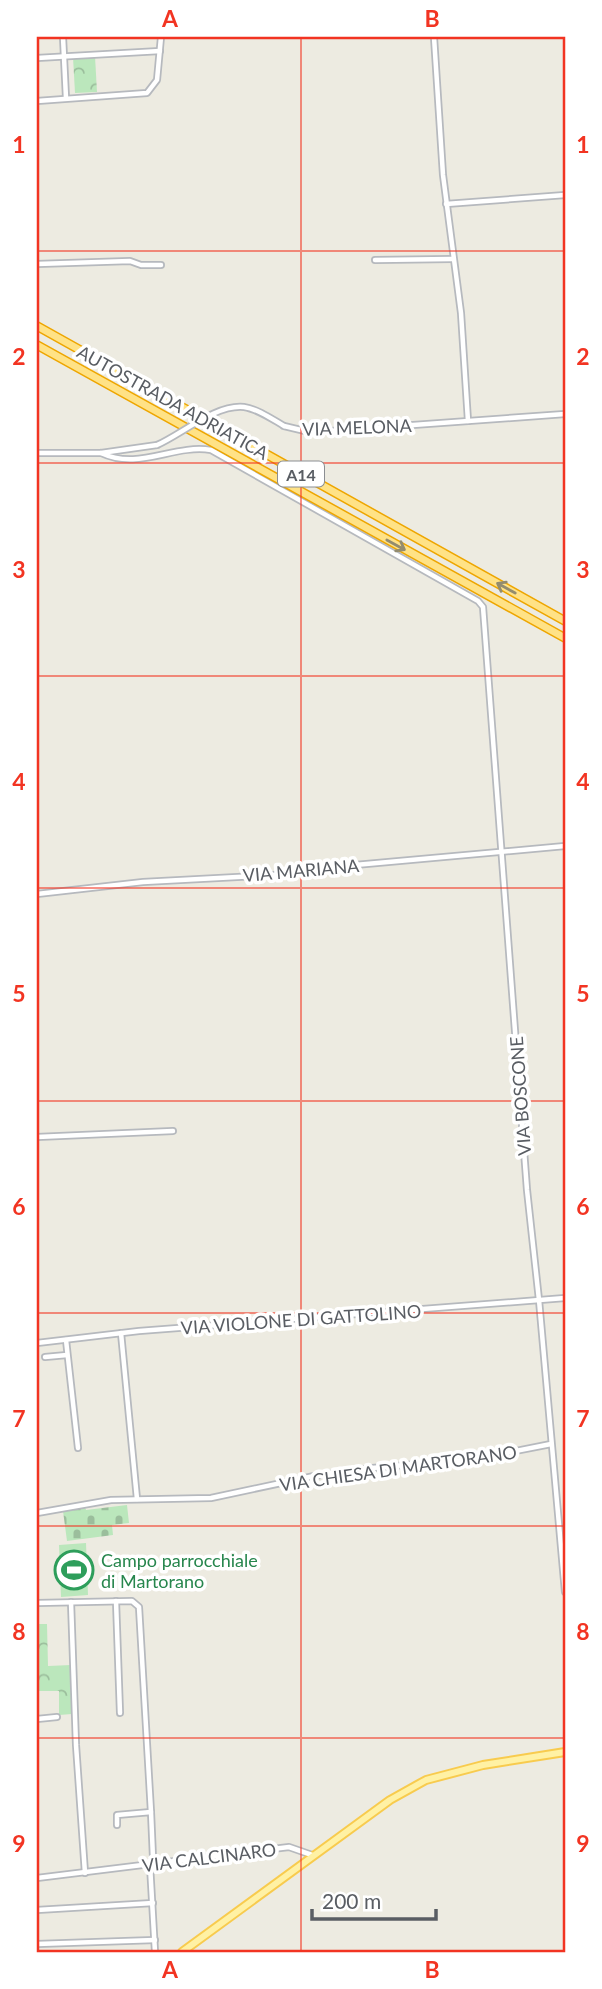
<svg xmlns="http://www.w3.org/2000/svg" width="602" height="1989" viewBox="0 0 602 1989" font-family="Lato,sans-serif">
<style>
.forest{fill:url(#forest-crowns)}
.cemetery{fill:url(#cemetery-stones)}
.pitch{fill:#bbe7bc}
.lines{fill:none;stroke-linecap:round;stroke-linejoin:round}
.minor-casing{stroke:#b6b9be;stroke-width:8}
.major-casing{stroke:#f8cb4e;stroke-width:10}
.highway-casing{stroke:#eea600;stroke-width:10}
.minor{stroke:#fff;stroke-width:4.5}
.major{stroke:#fff1a4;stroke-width:6}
.highway{stroke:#ffe286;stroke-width:7}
.minor-bridge-casing{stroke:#b6b9be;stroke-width:8;stroke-linecap:butt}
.minor-bridge{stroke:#fff;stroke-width:4.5}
.oneway{stroke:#938c6f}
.grid{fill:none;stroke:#f23422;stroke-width:2;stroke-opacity:0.55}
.labels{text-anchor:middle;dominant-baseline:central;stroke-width:7;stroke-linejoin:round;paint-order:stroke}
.shield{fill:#fff;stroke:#8b8e92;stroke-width:2}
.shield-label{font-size:16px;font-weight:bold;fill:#595d63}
.street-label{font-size:18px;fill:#595d63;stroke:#fff}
.leisure-label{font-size:18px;fill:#27864d;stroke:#fff;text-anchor:start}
.neatline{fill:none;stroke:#f23422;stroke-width:2.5}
.grid-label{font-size:23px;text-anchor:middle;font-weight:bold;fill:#f23422}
</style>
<defs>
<pattern id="forest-crowns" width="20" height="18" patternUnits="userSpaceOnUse" patternTransform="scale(1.75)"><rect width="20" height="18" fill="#bbe7bc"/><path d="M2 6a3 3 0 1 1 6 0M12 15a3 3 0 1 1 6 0" fill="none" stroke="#9bbe9c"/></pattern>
<pattern id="cemetery-stones" width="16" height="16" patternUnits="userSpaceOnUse" patternTransform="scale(1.75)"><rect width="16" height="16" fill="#bbe7bc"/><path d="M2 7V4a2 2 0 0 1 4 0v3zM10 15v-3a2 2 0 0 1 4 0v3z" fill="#9bbe9c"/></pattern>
</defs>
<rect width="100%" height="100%" fill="#edebe1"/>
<!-- forest -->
<g class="forest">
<polygon points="95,56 97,92 75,93 73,57"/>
<polygon points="37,1624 47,1624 48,1666 71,1665 72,1714 59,1715 59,1691 37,1691"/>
</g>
<!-- cemetery -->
<polygon class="cemetery" points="127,1505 129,1523 112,1525 113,1535 67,1541 63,1511 85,1507 86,1510"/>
<!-- pitch -->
<polygon class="pitch" points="86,1543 88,1595 61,1597 59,1545"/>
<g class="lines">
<defs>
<g id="minor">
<polyline points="63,37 66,98"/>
<polyline points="434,37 443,175 461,313 468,421"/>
<polyline points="37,58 160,51"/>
<polyline points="37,101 147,93 157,80 161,37"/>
<polyline points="446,204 565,195"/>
<polyline points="375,260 452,259"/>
<polyline points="37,264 130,261 141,265 161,265"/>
<polyline points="284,426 305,431 330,431 565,414"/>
<polyline points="37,453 101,453 157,445"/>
<path d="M101 453C139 471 173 444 211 450L478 601 483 607 527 1190 539 1300 565 1592"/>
<polyline points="37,894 143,882 291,874 355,865 565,846"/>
<polyline points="37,1137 173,1131"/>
<polyline points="121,1333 137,1499"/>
<polyline points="66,1340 78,1448"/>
<polyline points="37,1343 139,1331 565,1298"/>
<polyline points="45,1357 67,1355"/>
<polyline points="37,1513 111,1500 211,1498 314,1476 372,1468 475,1459 551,1444"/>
<polyline points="116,1601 120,1713"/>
<polyline points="71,1602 76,1745 85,1873"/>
<polyline points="37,1603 132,1601 139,1607 151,1812"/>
<polyline points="37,1719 57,1717"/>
<polyline points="117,1825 117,1815 151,1812 153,1858 150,1865 155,1952"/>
<polyline points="37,1878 289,1847 312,1855"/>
<polyline points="37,1910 153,1903"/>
<polyline points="37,1944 155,1940"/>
</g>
<polyline id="major" points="182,1952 390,1800 426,1780 483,1765 565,1752"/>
<g id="highway">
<polyline points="37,326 565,621"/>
<polyline points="37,345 565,638"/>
</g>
</defs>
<!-- minor casing -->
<use href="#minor" class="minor-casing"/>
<!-- major casing -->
<use href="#major" class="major-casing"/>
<!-- highway casing -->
<use href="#highway" class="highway-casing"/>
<!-- minor -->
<use href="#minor" class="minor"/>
<!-- major -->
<use href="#major" class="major"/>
<!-- highway -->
<use href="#highway" class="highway"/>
<defs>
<path id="minor-bridge" d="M157 445C182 434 216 404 244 407 258 409 272 419 284 426"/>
</defs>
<!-- minor-bridge casing -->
<use href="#minor-bridge" class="minor-bridge-casing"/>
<!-- minor-bridge -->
<use href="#minor-bridge" class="minor-bridge"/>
</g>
<!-- one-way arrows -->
<defs><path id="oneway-shaft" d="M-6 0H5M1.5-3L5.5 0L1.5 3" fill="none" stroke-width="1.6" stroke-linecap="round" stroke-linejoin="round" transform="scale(1.75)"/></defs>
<g class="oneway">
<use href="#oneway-shaft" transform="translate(396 545) rotate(29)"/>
<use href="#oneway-shaft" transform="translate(506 588) rotate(-151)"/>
</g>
<!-- grid -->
<path class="grid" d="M301 37V1952M37 251H565M37 463H565M37 676H565M37 888H565M37 1101H565M37 1313H565M37 1526H565M37 1738H565"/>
<!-- icons -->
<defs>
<symbol id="stadium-ring" viewBox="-11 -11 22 22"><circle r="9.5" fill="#fff" stroke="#2e9e5b" stroke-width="1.5"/><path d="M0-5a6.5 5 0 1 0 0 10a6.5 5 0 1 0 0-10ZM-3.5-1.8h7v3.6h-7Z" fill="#2e9e5b"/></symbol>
</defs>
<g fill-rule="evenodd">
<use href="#stadium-ring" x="52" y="1548" width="44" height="44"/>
</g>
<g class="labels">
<!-- shield labels -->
<rect class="shield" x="278" y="461.5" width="46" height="25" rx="5"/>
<g class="shield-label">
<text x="301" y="474">A14</text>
</g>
<!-- street labels -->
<g class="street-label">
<text transform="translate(173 402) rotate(29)">AUTOSTRADA ADRIATICA</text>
<text transform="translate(357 427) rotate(-2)">VIA MELONA</text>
<text transform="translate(301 870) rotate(-5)">VIA MARIANA</text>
<text transform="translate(520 1096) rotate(-94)">VIA BOSCONE</text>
<text transform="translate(301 1319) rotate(-4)">VIA VIOLONE DI GATTOLINO</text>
<text transform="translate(398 1468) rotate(-8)">VIA CHIESA DI MARTORANO</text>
<text transform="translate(209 1857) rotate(-7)">VIA CALCINARO</text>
</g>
<!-- leisure labels -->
<g class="leisure-label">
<text x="101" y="1560">Campo parrocchiale<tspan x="101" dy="21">di Martorano</tspan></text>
</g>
</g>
<!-- border -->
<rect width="602" height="1989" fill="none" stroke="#ffffff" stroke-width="77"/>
<!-- scale -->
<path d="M312 1909v10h124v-10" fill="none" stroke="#595d63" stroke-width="3.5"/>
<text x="322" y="1909" font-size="21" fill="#595d63" stroke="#ffffff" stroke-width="5" paint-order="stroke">200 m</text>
<rect x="38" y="38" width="526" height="1913" class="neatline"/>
<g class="grid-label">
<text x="170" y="27">A</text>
<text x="432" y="27">B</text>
<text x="19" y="153">1</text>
<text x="583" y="153">1</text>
<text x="19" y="365">2</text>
<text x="583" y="365">2</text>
<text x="19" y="578">3</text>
<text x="583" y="578">3</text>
<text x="19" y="790">4</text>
<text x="583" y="790">4</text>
<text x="19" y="1002">5</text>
<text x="583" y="1002">5</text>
<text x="19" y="1215">6</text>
<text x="583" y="1215">6</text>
<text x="19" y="1427">7</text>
<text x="583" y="1427">7</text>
<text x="19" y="1640">8</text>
<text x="583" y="1640">8</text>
<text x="19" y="1852">9</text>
<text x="583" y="1852">9</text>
<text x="170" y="1978">A</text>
<text x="432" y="1978">B</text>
</g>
</svg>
